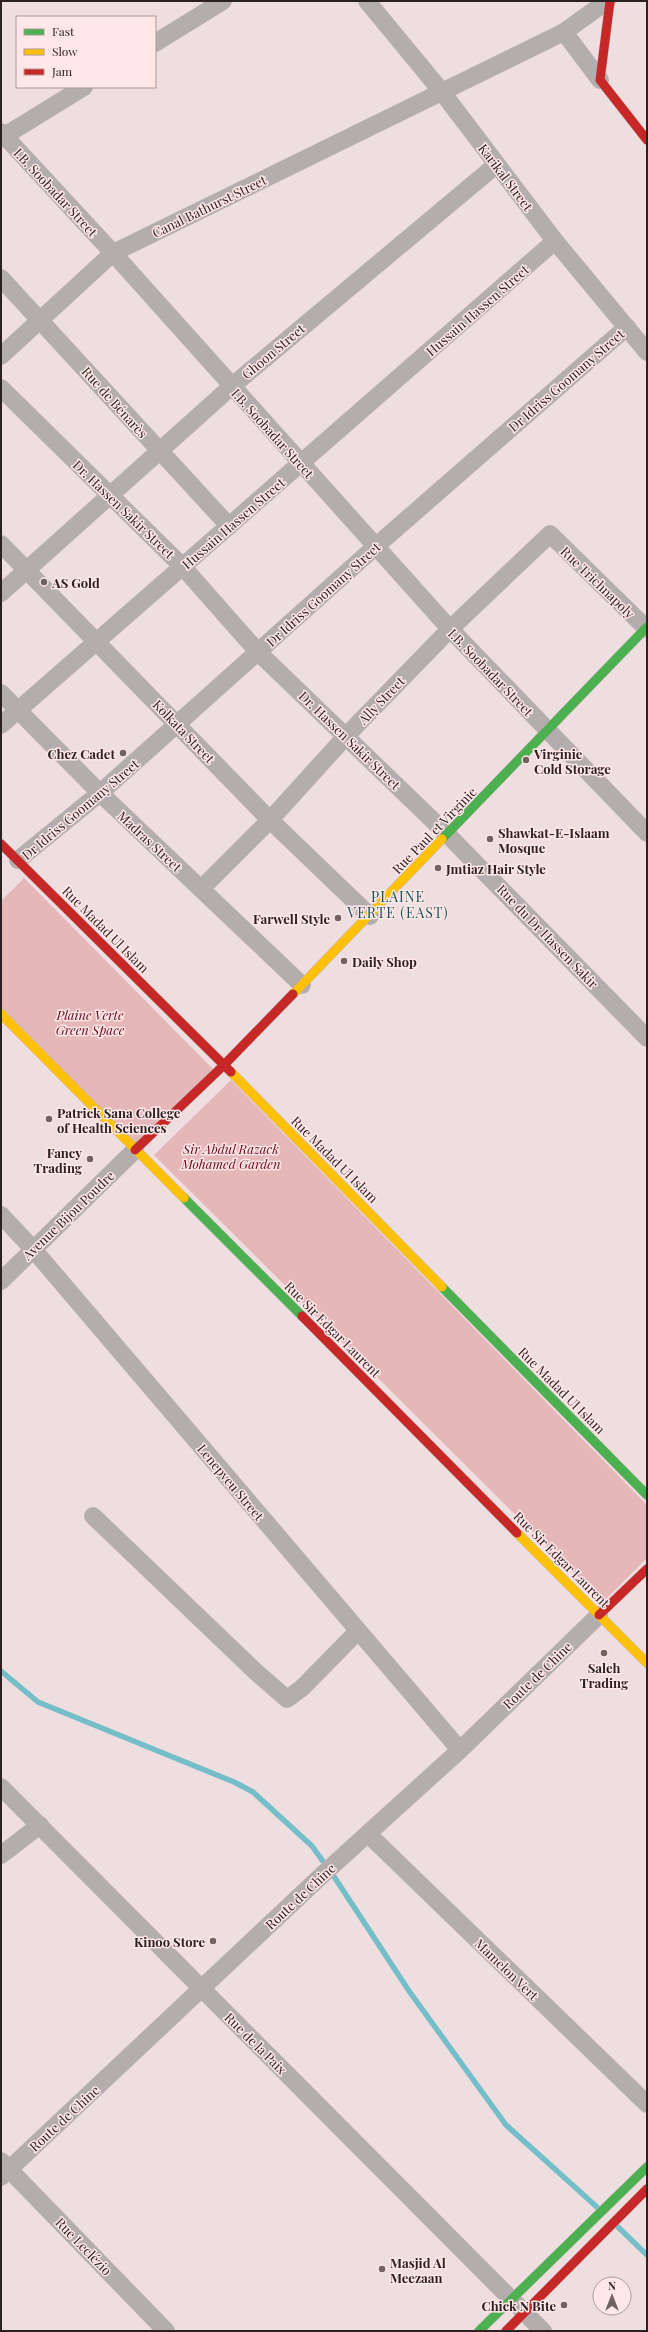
<svg xmlns="http://www.w3.org/2000/svg" width="648" height="2332" viewBox="0 0 648 2332" font-family="'Playfair Display',serif">
<style>
.green{fill:#e6b7b9}
.lines{fill:none;stroke-linecap:round;stroke-linejoin:round}
.stream{stroke:#74bec9;stroke-width:5.5}
.street-casing{stroke:#c6babb;stroke-width:18}
.fast-casing{stroke:#c6babb;stroke-width:10}
.slow-casing{stroke:#c6babb;stroke-width:10}
.jam-casing{stroke:#c6babb;stroke-width:10}
.street{stroke:#b4adad;stroke-width:17}
.fast{stroke:#4caf50;stroke-width:9}
.slow{stroke:#ffc107;stroke-width:9}
.jam{stroke:#c62828;stroke-width:9}
.poi-dot{fill:#706364;stroke:#ffe7e7;stroke-width:1.5}
.labels{text-anchor:middle;dominant-baseline:central;stroke-width:3;stroke-linejoin:round;paint-order:stroke}
.street-label{font-size:13px;fill:#2c2122;stroke:#ffe7e7}
.poi-label{font-size:13px;font-weight:bold;fill:#2c2122;stroke:#ffe7e7;text-anchor:start}
.park-label{font-size:13px;font-style:italic;fill:#68081e;stroke:#ffe7e7}
.neighbourhood-label{font-size:14px;letter-spacing:1px;fill:#175259;stroke:#ffe7e7}
</style>
<rect width="100%" height="100%" fill="#efdedf"/>
<!-- green -->
<g class="green">
<polygon points="24,878 214,1070 136,1146 1,1008 1,901"/>
<polygon points="231,1080 647,1505 647,1558 603,1602 154,1155"/>
</g>
<g class="lines">
<!-- stream -->
<g class="stream">
<polyline points="1,1671 38,1702 234,1782 253,1792 312,1846 335,1878 409,1991 506,2125 598,2208"/>
<polyline points="617,2226 647,2255"/>
</g>
<defs>
<g id="street">
<polyline points="367,1 442,92 555,241 647,352"/>
<polyline points="564,32 600,80"/>
<polyline points="155,43 223,1"/>
<polyline points="1,132 113,253 450,629 647,833"/>
<polyline points="1,138 84,87"/>
<polyline points="1,278 229,526"/>
<polyline points="1,356 113,253 564,32 607,1"/>
<polyline points="1,388 183,567 258,652 448,835 647,1038"/>
<polyline points="1,544 270,820 370,916"/>
<polyline points="1,593 232,386 496,165"/>
<polyline points="1,693 100,793 302,985"/>
<polyline points="1,725 555,241"/>
<polyline points="18,860 100,793 375,547 627,327"/>
<polyline points="201,889 270,820 347,735 450,629 550,534 647,629"/>
<polyline points="1,1215 33,1249 460,1750"/>
<polyline points="1,1281 135,1150"/>
<polyline points="93,1516 256,1672 287,1699 302,1688 358,1631"/>
<polyline points="1,1787 543,2331"/>
<polyline points="368,1834 647,2104"/>
<polyline points="1,1855 40,1825"/>
<polyline points="1,2161 166,2331"/>
<polyline points="1,2177 321,1876 460,1750 599,1615"/>
</g>
<g id="fast">
<polyline points="442,839 647,627"/>
<polyline points="184,1198 302,1316"/>
<polyline points="442,1287 647,1495"/>
<polyline points="479,2331 647,2167"/>
</g>
<g id="slow">
<polyline points="293,994 442,839"/>
<polyline points="1,1014 184,1198"/>
<polyline points="231,1072 442,1287"/>
<polyline points="517,1533 647,1663"/>
</g>
<g id="jam">
<polyline points="610,1 600,80 647,140"/>
<polyline points="1,844 231,1072"/>
<polyline points="135,1150 224,1065 293,994"/>
<polyline points="302,1316 517,1533"/>
<polyline points="599,1615 647,1569"/>
<polyline points="506,2331 647,2189"/>
</g>
</defs>
<!-- street casing -->
<use href="#street" class="street-casing"/>
<!-- fast casing -->
<use href="#fast" class="fast-casing"/>
<!-- slow casing -->
<use href="#slow" class="slow-casing"/>
<!-- jam casing -->
<use href="#jam" class="jam-casing"/>
<!-- street -->
<use href="#street" class="street"/>
<!-- fast -->
<use href="#fast" class="fast"/>
<!-- slow -->
<use href="#slow" class="slow"/>
<!-- jam -->
<use href="#jam" class="jam"/>
</g>
<!-- markers -->
<g class="poi-dot">
<circle cx="44" cy="582" r="4"/>
<circle cx="123" cy="753" r="4"/>
<circle cx="526" cy="760" r="4"/>
<circle cx="490" cy="839" r="4"/>
<circle cx="438" cy="868" r="4"/>
<circle cx="338" cy="918" r="4"/>
<circle cx="344" cy="961" r="4"/>
<circle cx="49" cy="1119" r="4"/>
<circle cx="90" cy="1159" r="4"/>
<circle cx="604" cy="1653" r="4"/>
<circle cx="213" cy="1941" r="4"/>
<circle cx="382" cy="2269" r="4"/>
<circle cx="564" cy="2305" r="4"/>
</g>
<g class="labels">
<!-- street labels -->
<g class="street-label">
<text transform="translate(506 177) rotate(53)">Karikal Street</text>
<text transform="translate(56 192) rotate(47)">I.B. Soobadar Street</text>
<text transform="translate(209 206) rotate(-26)">Canal Bathurst Street</text>
<text transform="translate(477 310) rotate(-41)">Hussain Hassen Street</text>
<text transform="translate(273 351) rotate(-40)">Ghoon Street</text>
<text transform="translate(566 380) rotate(-41)">Dr Idriss Goomany Street</text>
<text transform="translate(115 402) rotate(48)">Rue de Bénarès</text>
<text transform="translate(273 433) rotate(48)">I.B. Soobadar Street</text>
<text transform="translate(124 509) rotate(44)">Dr. Hassen Sakir Street</text>
<text transform="translate(233 523) rotate(-41)">Hussain Hassen Street</text>
<text transform="translate(598 582) rotate(44)">Rue Trichnapoly</text>
<text transform="translate(323 594) rotate(-42)">Dr Idriss Goomany Street</text>
<text transform="translate(491 672) rotate(46)">I.B. Soobadar Street</text>
<text transform="translate(381 700) rotate(-46)">Ally Street</text>
<text transform="translate(184 731) rotate(46)">Kolkata Street</text>
<text transform="translate(350 740) rotate(44)">Dr. Hassen Sakir Street</text>
<text transform="translate(80 809) rotate(-40)">Dr Idriss Goomany Street</text>
<text transform="translate(434 830) rotate(-46)">Rue Paul et Virginie</text>
<text transform="translate(150 841) rotate(43)">Madras Street</text>
<text transform="translate(106 929) rotate(45)">Rue Madad Ul Islam</text>
<text transform="translate(548 936) rotate(46)">Rue du Dr Hassen Sakir</text>
<text transform="translate(335 1159) rotate(45)">Rue Madad Ul Islam</text>
<text transform="translate(68 1215) rotate(-44)">Avenue Bijou Poudre</text>
<text transform="translate(333 1329) rotate(45)">Rue Sir Edgar Laurent</text>
<text transform="translate(562 1390) rotate(45)">Rue Madad Ul Islam</text>
<text transform="translate(231 1482) rotate(50)">Lenepveu Street</text>
<text transform="translate(562 1559) rotate(45)">Rue Sir Edgar Laurent</text>
<text transform="translate(537 1675) rotate(-44)">Route de Chine</text>
<text transform="translate(300 1896) rotate(-43)">Route de Chine</text>
<text transform="translate(507 1969) rotate(44)">Mamelon Vert</text>
<text transform="translate(256 2043) rotate(45)">Rue de la Paix</text>
<text transform="translate(64 2118) rotate(-43)">Route de Chine</text>
<text transform="translate(84 2246) rotate(46)">Rue Leclézio</text>
</g>
<!-- poi labels -->
<g class="poi-label">
<text x="52" y="582">AS Gold</text>
<text x="115" y="753" text-anchor="end">Chez Cadet</text>
<text x="534" y="753">Virginie<tspan x="534" dy="15">Cold Storage</tspan></text>
<text x="498" y="832">Shawkat-E-Islaam<tspan x="498" dy="15">Mosque</tspan></text>
<text x="446" y="868">Jmtiaz Hair Style</text>
<text x="330" y="918" text-anchor="end">Farwell Style</text>
<text x="352" y="961">Daily Shop</text>
<text x="57" y="1112">Patrick Sana College<tspan x="57" dy="15">of Health Sciences</tspan></text>
<text x="82" y="1152" text-anchor="end">Fancy<tspan x="82" dy="15">Trading</tspan></text>
<text x="604" y="1667" text-anchor="middle">Saleh<tspan x="604" dy="15">Trading</tspan></text>
<text x="205" y="1941" text-anchor="end">Kinoo Store</text>
<text x="390" y="2262">Masjid Al<tspan x="390" dy="15">Meezaan</tspan></text>
<text x="556" y="2305" text-anchor="end">Chick N Bite</text>
</g>
<!-- park labels -->
<g class="park-label">
<text x="90" y="1014">Plaine Verte<tspan x="90" dy="15">Green Space</tspan></text>
<text x="231" y="1148">Sir Abdul Razack<tspan x="231" dy="15">Mohamed Garden</tspan></text>
</g>
<!-- neighbourhood labels -->
<g class="neighbourhood-label">
<text x="398" y="896">PLAINE<tspan x="398" dy="16">VERTE (EAST)</tspan></text>
</g>
</g>
<!-- border -->
<rect width="648" height="2332" fill="none" stroke="#2c2122" stroke-width="4"/>
<!-- legend -->
<rect x="16" y="16" width="140" height="72" fill="#ffe7e7" stroke="#ab9898"/>
<rect x="24" y="29" width="20" height="6" fill="#4caf50" stroke="#ab9898"/>
<text x="52" y="36" font-size="12" fill="#2c2122">Fast</text>
<rect x="24" y="49" width="20" height="6" fill="#ffc107" stroke="#ab9898"/>
<text x="52" y="56" font-size="12" fill="#2c2122">Slow</text>
<rect x="24" y="69" width="20" height="6" fill="#c62828" stroke="#ab9898"/>
<text x="52" y="76" font-size="12" fill="#2c2122">Jam</text>
<!-- north arrow -->
<g transform="translate(612 2296)"><circle r="19" fill="#ffe7e7" stroke="#ab9898"/>
<path d="M0-3L7 15L0 10L-7 15Z" fill="#706364"/>
<text y="-6" font-size="11" font-weight="bold" text-anchor="middle" fill="#2c2122">N</text>
</g>
</svg>
